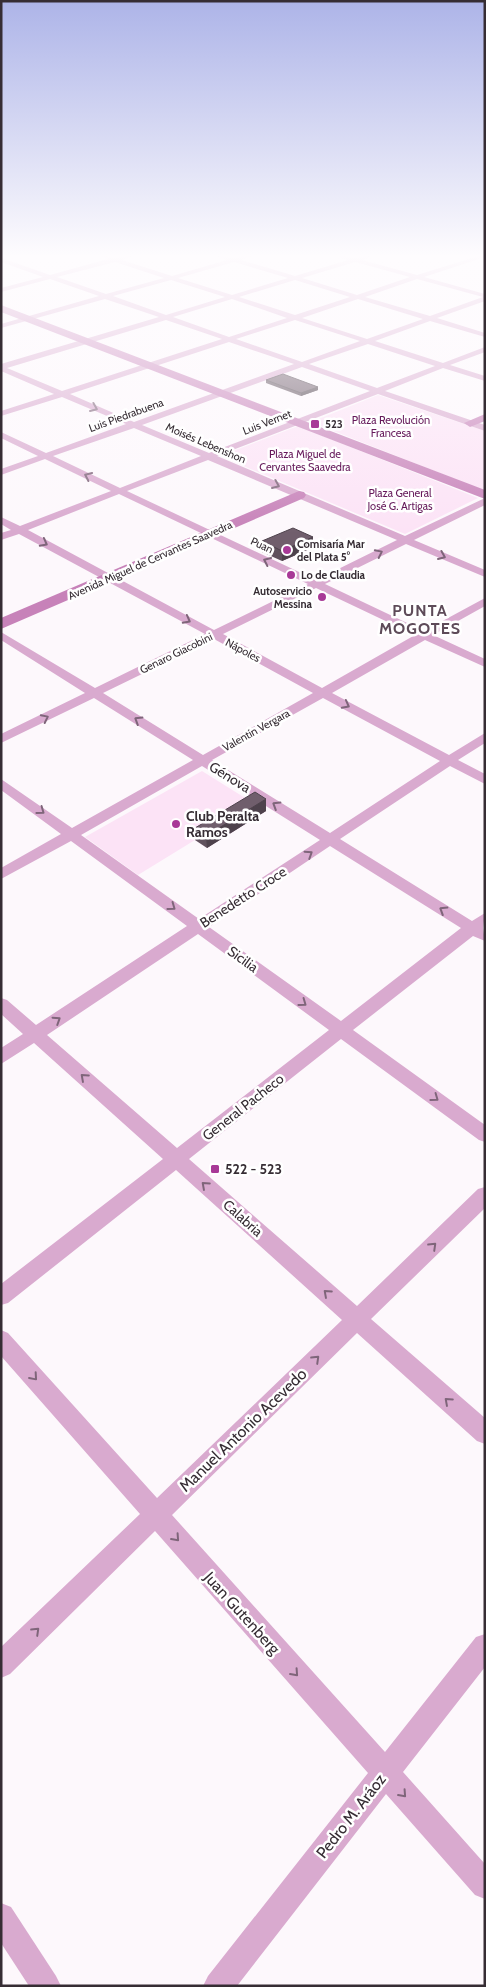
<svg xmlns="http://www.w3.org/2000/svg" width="486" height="1987" viewBox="0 0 486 1987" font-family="Cabin,sans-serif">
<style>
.green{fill:#fce3f6}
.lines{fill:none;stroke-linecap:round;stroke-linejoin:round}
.street{fill:#d9aacf;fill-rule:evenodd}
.secondary{fill:#c782b9;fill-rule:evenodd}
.wall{fill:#60515d}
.shaded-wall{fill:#4e424c}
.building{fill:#705e6c;stroke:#4e424c}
.oneway{stroke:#7f657a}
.poi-dot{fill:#a83997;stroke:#fff;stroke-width:2}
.labels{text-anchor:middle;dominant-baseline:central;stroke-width:5;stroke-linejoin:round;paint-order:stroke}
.far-street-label{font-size:11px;fill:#362d34;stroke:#fff}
.far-park-label{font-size:11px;fill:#65195a;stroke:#fff}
.far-poi-label{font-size:11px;font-weight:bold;fill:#362d34;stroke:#fff;text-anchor:start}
.street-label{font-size:14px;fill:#362d34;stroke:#fff}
.poi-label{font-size:14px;font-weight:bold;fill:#362d34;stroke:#fff;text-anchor:start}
.far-district-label{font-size:16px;font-weight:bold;letter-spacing:1px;fill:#5e4b59;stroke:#fff}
.near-street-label{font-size:16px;fill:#362d34;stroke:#fff}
</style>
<rect width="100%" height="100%" fill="#fdf8fc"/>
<!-- green -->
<g class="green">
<polygon points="378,395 485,431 485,491 311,422"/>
<polygon points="298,426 478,498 405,534 220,456"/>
<polygon points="202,771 266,811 207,848 195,840 138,875 85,837"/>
</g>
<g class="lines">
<!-- street -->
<g class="street">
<path d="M95 254 115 258 139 254 122 260 172 276 227 260 211 254 234 258 258 254 241 260 295 276 348 260 330 254 355 258 378 254 362 260 417 275 485 254V257L424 277 485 294V301L437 318 485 333V337L430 321 375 341 443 363 485 347V352L450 365 485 376V381L443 368 385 391 485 425V431L378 394 217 456 405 536 485 498V505L414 540 485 570V577L406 544 325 584 424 631 485 598V606L433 635 485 659V667L425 640 332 693 449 755 485 733V743L458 760 485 774V784L450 766 340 839 472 921 485 913 483 928 485 941 473 936 353 1030 485 1125V1142L479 1140 341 1039 189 1159 357 1306 478 1189 485 1187V1208L371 1319 485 1418V1444L477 1441 357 1333 172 1515 385 1752 476 1637 485 1634V1667L403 1772 485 1864V1899L475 1895 386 1794 237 1986H203L208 1976 368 1773 155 1531 10 1674 1 1678V1647L140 1514 1 1356V1330L8 1333 157 1498 342 1320 176 1170 8 1303 1 1305V1284L163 1159 34 1043 1 1064V1048L23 1034 1 1014V998L7 1000 36 1025 187 926 71 841 1 879V868L61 834 1 790V779L72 828 193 760 94 698 1 743V734L85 693 1 640V632L95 688 205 634 19 534 1 540V533L11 530 1 524V517L20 526 111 491 45 459 1 475V469L38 456 1 438V432L46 453 126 424 62 397 1 416V411L54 394 1 371V364L159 317 105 299 1 328V324L99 296 50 279 1 292V288L43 277 1 262V258L50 275 108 259ZM115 262 164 278 106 294 57 277ZM234 262 288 278 232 295 178 278ZM355 262 410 277 357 295 302 278ZM417 279 483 297 430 316 365 297ZM171 280 225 297 166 315 113 296ZM295 280 350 297 295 315 239 297ZM232 299 287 318 229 337 173 317ZM358 299 423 319 367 339 302 318ZM166 320 222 339 62 391 7 368ZM295 320 360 341 302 362 236 339ZM229 342 294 364 134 422 70 394ZM368 344 435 366 377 388 309 364ZM302 367 370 391 209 453 142 425ZM134 428 201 456 120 488 53 456ZM208 460 397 540 316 580 127 491ZM119 494 308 584 214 630 28 530ZM316 588 415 635 322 688 223 634ZM214 639 313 693 203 755 103 693ZM323 698 440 761 330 833 212 760ZM202 766 320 840 199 919 81 835ZM330 846 461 928 341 1021 209 927ZM198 934 329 1030 177 1148 47 1035Z"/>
<polygon points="1,1903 11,1907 56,1976 61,1986 29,1986 1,1943"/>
</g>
<!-- secondary -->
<g class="secondary">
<polygon points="1,305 485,490 485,499 1,312"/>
<polygon points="485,414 485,421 470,427 464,423"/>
<polygon points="299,491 304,492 306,495 304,498 1,629 1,618"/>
</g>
</g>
<!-- wall -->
<g class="wall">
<polygon points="266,380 318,387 318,390 301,396 266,383"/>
<polygon points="313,537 312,548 282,561 262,552 262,541"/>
<polygon points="266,799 266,811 207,848 195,840 195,828"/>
</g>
<!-- shaded-wall -->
<g class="shaded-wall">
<polygon points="318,387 318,390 301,396 301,393"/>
<polygon points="313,537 312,548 282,561 282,551"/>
<polygon points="266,799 266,811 207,848 206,836"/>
</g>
<!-- building -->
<g class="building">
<polygon points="283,374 318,387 301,393 266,380"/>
<polygon points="293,528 313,537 282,551 262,541"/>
<polygon points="255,792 266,799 206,836 195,828"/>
</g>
<!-- one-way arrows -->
<defs><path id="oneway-chevron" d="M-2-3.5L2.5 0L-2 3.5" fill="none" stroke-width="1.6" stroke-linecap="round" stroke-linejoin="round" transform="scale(1.25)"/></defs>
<g class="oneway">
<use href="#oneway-chevron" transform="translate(94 408) rotate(23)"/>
<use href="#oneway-chevron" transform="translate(88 476) rotate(-155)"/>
<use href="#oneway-chevron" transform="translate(276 485) rotate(23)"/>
<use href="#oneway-chevron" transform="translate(44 543) rotate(28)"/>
<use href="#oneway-chevron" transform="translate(379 553) rotate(-26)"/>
<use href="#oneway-chevron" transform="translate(442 556) rotate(23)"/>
<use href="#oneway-chevron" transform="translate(267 561) rotate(-155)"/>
<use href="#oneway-chevron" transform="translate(187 620) rotate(28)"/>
<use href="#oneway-chevron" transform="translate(346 705) rotate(28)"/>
<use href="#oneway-chevron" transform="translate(45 718) rotate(-26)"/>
<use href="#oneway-chevron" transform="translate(138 720) rotate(-148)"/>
<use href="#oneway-chevron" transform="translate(276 805) rotate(-148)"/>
<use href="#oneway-chevron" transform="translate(41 811) rotate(36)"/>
<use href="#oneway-chevron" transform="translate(309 854) rotate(-33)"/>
<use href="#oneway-chevron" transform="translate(172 907) rotate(36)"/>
<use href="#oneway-chevron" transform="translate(443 910) rotate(-148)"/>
<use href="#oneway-chevron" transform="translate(303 1003) rotate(36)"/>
<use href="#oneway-chevron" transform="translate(57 1020) rotate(-33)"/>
<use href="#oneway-chevron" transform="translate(84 1077) rotate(-138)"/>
<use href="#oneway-chevron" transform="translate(435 1098) rotate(36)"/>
<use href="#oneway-chevron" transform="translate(205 1185) rotate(-138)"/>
<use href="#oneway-chevron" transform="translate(433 1246) rotate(-44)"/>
<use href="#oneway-chevron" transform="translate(327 1293) rotate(-138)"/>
<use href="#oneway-chevron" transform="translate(316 1359) rotate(-44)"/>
<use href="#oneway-chevron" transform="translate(34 1377) rotate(49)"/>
<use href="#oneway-chevron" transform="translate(448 1401) rotate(-138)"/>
<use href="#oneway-chevron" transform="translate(176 1538) rotate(48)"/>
<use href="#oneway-chevron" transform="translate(36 1631) rotate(-44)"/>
<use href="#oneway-chevron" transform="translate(295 1673) rotate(48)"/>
<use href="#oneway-chevron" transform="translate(403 1794) rotate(48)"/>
</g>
<!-- sky -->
<linearGradient id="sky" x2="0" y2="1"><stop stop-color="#adb4e8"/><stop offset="0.48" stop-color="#fefcfe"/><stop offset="1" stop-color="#fefcfe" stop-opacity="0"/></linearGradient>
<rect width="486" height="533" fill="url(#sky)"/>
<!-- markers -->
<g class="poi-dot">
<rect x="310" y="419" width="10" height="10" rx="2.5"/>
<circle cx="287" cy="550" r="5"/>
<circle cx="291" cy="575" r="5"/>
<circle cx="322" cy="597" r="5"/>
<circle cx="176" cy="824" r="5"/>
<rect x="210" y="1164" width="10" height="10" rx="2.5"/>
</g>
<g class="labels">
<!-- far-street labels -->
<g class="far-street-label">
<text transform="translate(126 415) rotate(-20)">Luis Piedrabuena</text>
<text transform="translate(267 422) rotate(-21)">Luis Vernet</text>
<text transform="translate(206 443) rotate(23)">Moisés Lebenshon</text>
<text transform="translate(262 545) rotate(25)">Puan</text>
<text transform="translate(150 560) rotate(-24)">Avenida Miguel de Cervantes Saavedra</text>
<text transform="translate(243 650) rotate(28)">Nápoles</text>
<text transform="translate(176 653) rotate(-26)">Genaro Giacobini</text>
<text transform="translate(256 730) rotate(-29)">Valentín Vergara</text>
</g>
<!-- far-park labels -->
<g class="far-park-label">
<text x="391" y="420">Plaza Revolución<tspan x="391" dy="13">Francesa</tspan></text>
<text x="305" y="454">Plaza Miguel de<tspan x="305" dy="13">Cervantes Saavedra</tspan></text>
<text x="400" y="493">Plaza General<tspan x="400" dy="13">José G. Artigas</tspan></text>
</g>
<!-- far-poi labels -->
<g class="far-poi-label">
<text x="325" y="424">523</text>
<text x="297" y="544">Comisaría Mar<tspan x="297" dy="13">del Plata 5°</tspan></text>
<text x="301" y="575">Lo de Claudia</text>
<text x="312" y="591" text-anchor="end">Autoservicio<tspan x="312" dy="13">Messina</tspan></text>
</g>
<!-- street labels -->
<g class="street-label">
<text transform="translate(230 777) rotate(32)">Génova</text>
<text transform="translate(243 897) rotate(-33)">Benedetto Croce</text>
<text transform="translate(243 959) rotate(36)">Sicilia</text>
<text transform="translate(243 1107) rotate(-38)">General Pacheco</text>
<text transform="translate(243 1218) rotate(42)">Calabria</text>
</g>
<!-- poi labels -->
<g class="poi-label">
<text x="186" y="816">Club Peralta<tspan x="186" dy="16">Ramos</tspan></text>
<text x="225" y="1169">522 - 523</text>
</g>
<!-- far-district labels -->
<g class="far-district-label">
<text x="420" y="610">PUNTA<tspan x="420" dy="18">MOGOTES</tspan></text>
</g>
<!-- near-street labels -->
<g class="near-street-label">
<text transform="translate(243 1430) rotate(-44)">Manuel Antonio Acevedo</text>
<text transform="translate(242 1613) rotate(48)">Juan Gutenberg</text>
<text transform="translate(351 1816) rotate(-52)">Pedro M. Aráoz</text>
</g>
</g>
<!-- border -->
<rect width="486" height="1987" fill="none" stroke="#362d34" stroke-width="5"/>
</svg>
